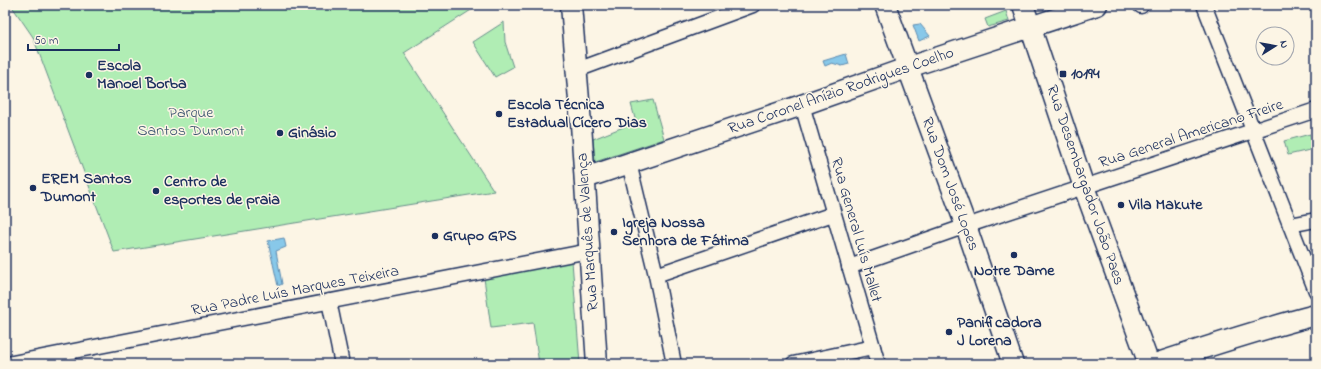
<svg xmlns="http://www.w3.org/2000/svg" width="1321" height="369" viewBox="0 0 1321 369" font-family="'Indie Flower',sans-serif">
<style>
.green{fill:#b0edb4;stroke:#668e89}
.water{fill:#88c8e9;stroke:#5c8bb1}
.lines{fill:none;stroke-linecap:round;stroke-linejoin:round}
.street-casing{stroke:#1b2f5e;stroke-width:17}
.secondary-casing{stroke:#1b2f5e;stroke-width:23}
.street{stroke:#fcf5e5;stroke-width:14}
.secondary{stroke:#fcf5e5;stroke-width:20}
.poi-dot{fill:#1b2f5e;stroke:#fcf5e5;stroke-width:1.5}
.labels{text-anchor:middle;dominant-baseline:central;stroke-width:3;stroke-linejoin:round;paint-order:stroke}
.poi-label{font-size:16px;font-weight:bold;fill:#1b2f5e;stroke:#fcf5e5;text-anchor:start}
.street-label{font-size:16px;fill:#1b2f5e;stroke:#fcf5e5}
.park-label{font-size:16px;fill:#39556f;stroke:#fcf5e5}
</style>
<rect width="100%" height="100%" fill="#fcf5e5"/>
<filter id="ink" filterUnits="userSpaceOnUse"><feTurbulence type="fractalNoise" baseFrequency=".025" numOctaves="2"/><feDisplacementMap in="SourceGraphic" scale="8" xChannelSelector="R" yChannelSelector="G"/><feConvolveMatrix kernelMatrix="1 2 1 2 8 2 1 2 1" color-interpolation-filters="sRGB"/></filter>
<g filter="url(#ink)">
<!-- green -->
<g class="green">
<polygon points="11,5 479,5 404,53 494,191 114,252 33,37"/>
<polygon points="1006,11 1009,21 988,27 985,19"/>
<polygon points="504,22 505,42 513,67 495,77 473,42"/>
<polygon points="653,100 664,139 595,162 593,139 636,122 631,104"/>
<polygon points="1310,134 1314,149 1288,155 1284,141"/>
<polygon points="572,261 580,364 539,364 533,323 491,328 484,278"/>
</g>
<!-- water -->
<g class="water">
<polygon points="920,24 930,36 919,41 913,25"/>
<polygon points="846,54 849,64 842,66 832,63 825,66 823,61"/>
<polygon points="284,238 286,247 276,251 282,284 278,286 268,241"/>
</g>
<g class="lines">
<defs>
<g id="street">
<polyline points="1140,5 1141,6"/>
<polyline points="1204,5 1316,291"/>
<polyline points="577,70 753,5"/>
<polyline points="802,105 878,364"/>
<polyline points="629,163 656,275 674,364"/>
<polyline points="1290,225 1316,220"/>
<polyline points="849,267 966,226 1316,110"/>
<polyline points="656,275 833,214"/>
<polyline points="329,301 342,364"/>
<polyline points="7,364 589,251"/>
<polyline points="793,364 873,347"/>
</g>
<g id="secondary">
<polyline points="571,5 581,124 597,364"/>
<polyline points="885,5 966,226 1013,364"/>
<polyline points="1023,5 1084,187 1149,364"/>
<polyline points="585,178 802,105 918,64 1097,5"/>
<path d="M1155 364C1209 346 1261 329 1316 315"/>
</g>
</defs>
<!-- street casing -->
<use href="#street" class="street-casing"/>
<!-- secondary casing -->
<use href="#secondary" class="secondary-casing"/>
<!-- street -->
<use href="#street" class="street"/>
<!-- secondary -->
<use href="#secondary" class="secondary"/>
</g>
</g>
<!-- markers -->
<g class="poi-dot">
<rect x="1059" y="70" width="8" height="8" rx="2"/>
<circle cx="89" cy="75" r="4"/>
<circle cx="499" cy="114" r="4"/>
<circle cx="280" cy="133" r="4"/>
<circle cx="33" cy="188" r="4"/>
<circle cx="156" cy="191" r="4"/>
<circle cx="1121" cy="205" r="4"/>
<circle cx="614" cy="232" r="4"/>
<circle cx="435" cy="236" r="4"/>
<circle cx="1014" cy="255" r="4"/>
<circle cx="949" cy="332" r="4"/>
</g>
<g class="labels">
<!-- poi labels -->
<g class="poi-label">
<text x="97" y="66">Escola<tspan x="97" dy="18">Manoel Borba</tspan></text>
<text x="1071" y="74">10194</text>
<text x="507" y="105">Escola Técnica<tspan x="507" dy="18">Estadual Cícero Dias</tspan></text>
<text x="288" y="133">Ginásio</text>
<text x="41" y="179">EREM Santos<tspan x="41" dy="18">Dumont</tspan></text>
<text x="164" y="182">Centro de<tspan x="164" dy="18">esportes de praia</tspan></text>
<text x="1129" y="205">Vila Makute</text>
<text x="622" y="223">Igreja Nossa<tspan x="622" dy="18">Senhora de Fátima</tspan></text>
<text x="443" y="236">Grupo GPS</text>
<text x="1014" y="271" text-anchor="middle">Notre Dame</text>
<text x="957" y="323">Panificadora<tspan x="957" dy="18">J Lorena</tspan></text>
</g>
<!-- street labels -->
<g class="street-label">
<text transform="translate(841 91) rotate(-19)">Rua Coronel Anízio Rodrigues Coelho</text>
<text transform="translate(1191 134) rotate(-18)">Rua General Americano Freire</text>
<text transform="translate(950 184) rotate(70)">Rua Dom José Lopes</text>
<text transform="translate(1085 185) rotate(71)">Rua Desembargador João Paes</text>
<text transform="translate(856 230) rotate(74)">Rua General Luís Mallet</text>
<text transform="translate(588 232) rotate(-94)">Rua Marquês de Valença</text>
<text transform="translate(295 291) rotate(-11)">Rua Padre Luís Marques Teixeira</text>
</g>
<!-- park labels -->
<g class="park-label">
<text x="191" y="113">Parque<tspan x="191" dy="18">Santos Dumont</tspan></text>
</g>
</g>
<!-- margin -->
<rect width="1321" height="369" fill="none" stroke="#fcf5e5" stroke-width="20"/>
<rect x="10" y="10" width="1301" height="349" fill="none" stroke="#1b2f5e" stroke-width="1.5" filter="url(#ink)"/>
<!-- north arrow -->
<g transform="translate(1275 46) rotate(79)"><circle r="19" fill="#fcf5e5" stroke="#a2a6af"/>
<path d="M0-3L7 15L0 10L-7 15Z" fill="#1b2f5e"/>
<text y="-6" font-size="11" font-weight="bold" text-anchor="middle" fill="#1b2f5e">N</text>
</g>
<!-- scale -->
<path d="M28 44v6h91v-6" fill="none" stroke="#1b2f5e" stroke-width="2"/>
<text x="34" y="44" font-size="12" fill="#1b2f5e" stroke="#fcf5e5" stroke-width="3" paint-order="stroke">50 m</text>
</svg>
